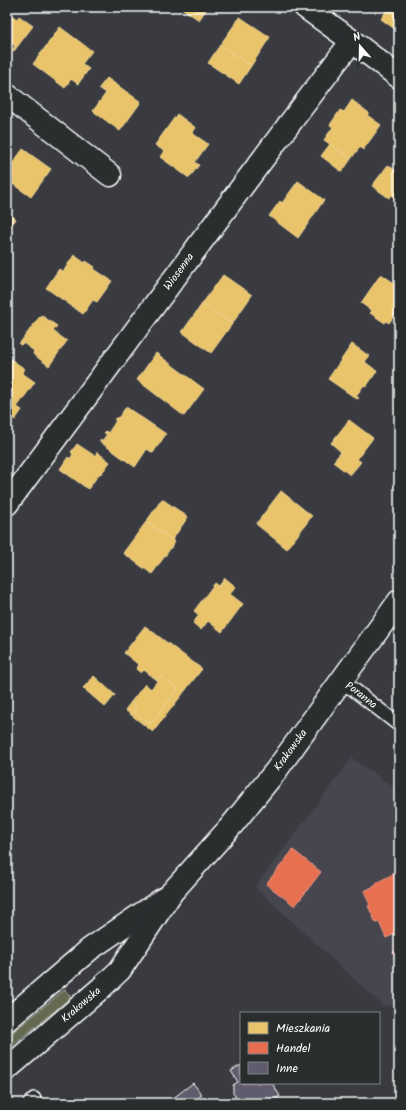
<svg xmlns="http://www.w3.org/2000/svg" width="406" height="1110" viewBox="0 0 406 1110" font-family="Kalam,sans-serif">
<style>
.built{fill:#46454e}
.green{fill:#646b51;stroke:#b2b5a8}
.homes{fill:#e9c46a;stroke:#f0d697}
.shops{fill:#e76f51;stroke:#ee9a85}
.building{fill:#615c6d;stroke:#fff}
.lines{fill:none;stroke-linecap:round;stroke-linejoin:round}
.service-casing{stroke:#fff;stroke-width:16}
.minor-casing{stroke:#fff;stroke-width:25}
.tertiary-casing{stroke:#fff;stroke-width:25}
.service{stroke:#2a2d2e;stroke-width:13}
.minor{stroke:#2a2d2e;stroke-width:22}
.tertiary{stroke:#2a2d2e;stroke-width:22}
.labels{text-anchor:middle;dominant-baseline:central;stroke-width:4;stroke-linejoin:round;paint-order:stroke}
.street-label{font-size:11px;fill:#fff;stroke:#2a2d2e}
</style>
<rect width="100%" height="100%" fill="#3a3b41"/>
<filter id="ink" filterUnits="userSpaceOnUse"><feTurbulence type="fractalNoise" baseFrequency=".025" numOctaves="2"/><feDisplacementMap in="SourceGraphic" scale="8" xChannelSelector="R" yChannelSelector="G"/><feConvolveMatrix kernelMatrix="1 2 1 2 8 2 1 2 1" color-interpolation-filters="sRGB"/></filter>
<g filter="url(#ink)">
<!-- built -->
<polygon class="built" points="352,758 399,791 399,1005 383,1006 255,887"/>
<!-- green -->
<polygon class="green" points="65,990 70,996 69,999 7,1050 7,1037 63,991"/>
<!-- homes -->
<g class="homes">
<polygon points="180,7 208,7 199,20"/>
<polygon points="389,7 399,7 399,32 381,19"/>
<polygon points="7,12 17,19 19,16 33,26 14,51 12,50 15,46 7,40"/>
<polygon points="240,17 270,37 251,66 220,45"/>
<polygon points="60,27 92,51 82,64 89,69 78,84 71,79 65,88 33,64"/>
<polygon points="220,45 251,66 239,84 208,63"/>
<polygon points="107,78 141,102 120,131 93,111 106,93 99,88"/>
<polygon points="352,100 369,113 367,115 381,125 363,150 360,147 351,159 324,140 333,127 330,125 340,110 344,112"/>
<polygon points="177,114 196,128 192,133 208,144 195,162 199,165 189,178 160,157 164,151 155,145"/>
<polygon points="330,144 351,159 342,172 321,156"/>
<polygon points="23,149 51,169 31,197 7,180 7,171"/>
<polygon points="388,165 399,173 399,185 389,198 372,186"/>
<polygon points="298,181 324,200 298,238 269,216 280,201 282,203"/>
<polygon points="399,185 399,201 391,195"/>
<polygon points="7,212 16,219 7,231"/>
<polygon points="74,255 85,263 86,261 95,267 94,269 112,281 97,302 93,300 83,314 46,288 59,269 63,272"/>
<polygon points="381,274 397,285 396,287 399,289 399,309 389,323 386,321 385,323 370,313 372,311 361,303"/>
<polygon points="223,275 252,295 232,324 202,304"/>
<polygon points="202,304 232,324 211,353 182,332"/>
<polygon points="41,315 57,326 53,331 67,341 49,366 33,354 34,351 23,343 21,345 19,344"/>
<polygon points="352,344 369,356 365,362 377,371 366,387 364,385 356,396 359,398 357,399 328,379"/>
<polygon points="156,353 204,389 184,416 137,380"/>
<polygon points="9,358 25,369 22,373 35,382 17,407 22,410 15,420 7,414 7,361"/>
<polygon points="126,407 166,434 153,453 147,449 135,467 99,441 100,440 102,441 107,434 104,433 106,431 108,433 114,424 116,420 114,419 119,417"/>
<polygon points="349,420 373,438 357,459 361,462 350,475 333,462 341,452 331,443"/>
<polygon points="77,444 95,456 97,452 110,462 101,474 100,473 88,489 60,469 68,457 70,459 73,454 71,452"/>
<polygon points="281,491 312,516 287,549 256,524"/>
<polygon points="162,499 188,517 172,540 146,522"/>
<polygon points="146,522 175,542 152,574 123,553"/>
<polygon points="225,578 236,587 230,594 243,604 222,632 208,621 201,630 193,623 199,615 194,611 215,583 219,586"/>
<polygon points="145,626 202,669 153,732 125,710 131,702 137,707 133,711 150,724 178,689 161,676 157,680 144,670 141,673 136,669 139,665 124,653"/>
<polygon points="94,676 115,695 105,707 83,688"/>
<polygon points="161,676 178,689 150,724 133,711 137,707 131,702 145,684 151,689"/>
</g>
<!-- shops -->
<g class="shops">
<polygon points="293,850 321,872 295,906 266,884"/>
<polygon points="393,874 395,877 399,875 399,932 386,938 379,922 376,923 368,906 370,905 364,891 377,885 376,883"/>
<polygon points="399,949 399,964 393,952"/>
</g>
<!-- building -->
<g class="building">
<polygon points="241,1065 241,1083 272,1083 280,1096 269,1103 239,1103 233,1093 233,1085 238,1082 231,1071"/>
<polygon points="193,1083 202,1095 191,1103 175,1103 172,1099"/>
</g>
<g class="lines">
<defs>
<g id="service">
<path id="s1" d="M340 682 353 689 399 725"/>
<polyline points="30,1103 34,1099"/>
</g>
<g id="minor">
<polyline points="305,7 352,41 399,77"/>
<polyline points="7,95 110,175"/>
<path id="s2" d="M7 504 247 180 352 41"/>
</g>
<g id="tertiary">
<polyline points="7,1020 90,949 163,899"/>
<path id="s3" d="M7 1069 101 988 120 970 172 892 232 825 275 772 399 601"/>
</g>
</defs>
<!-- service casing -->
<use href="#service" class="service-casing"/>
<!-- minor casing -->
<use href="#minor" class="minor-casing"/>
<!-- tertiary casing -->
<use href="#tertiary" class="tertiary-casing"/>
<!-- service -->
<use href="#service" class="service"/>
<!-- minor -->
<use href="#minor" class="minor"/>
<!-- tertiary -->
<use href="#tertiary" class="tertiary"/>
</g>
</g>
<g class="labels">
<!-- street labels -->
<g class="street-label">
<text stroke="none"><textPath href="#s2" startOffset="289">Wiosenna</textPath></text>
<text stroke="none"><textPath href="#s1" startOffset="25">Poranna</textPath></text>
<text stroke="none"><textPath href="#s3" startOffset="429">Krakowska</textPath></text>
<text stroke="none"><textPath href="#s3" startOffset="98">Krakowska</textPath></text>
</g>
</g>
<!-- margin -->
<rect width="406" height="1110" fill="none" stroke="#2a2d2e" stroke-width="24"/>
<rect x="12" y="12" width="382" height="1086" fill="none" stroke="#fff" stroke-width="1.5" filter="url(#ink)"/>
<!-- legend -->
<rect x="240" y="1012" width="140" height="72" fill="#2a2d2e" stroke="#7f8182"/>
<rect x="248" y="1022" width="20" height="12" fill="#e9c46a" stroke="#7f8182"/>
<text x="276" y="1032" font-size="12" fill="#ffffff">Mieszkania</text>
<rect x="248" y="1042" width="20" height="12" fill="#e76f51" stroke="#7f8182"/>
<text x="276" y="1052" font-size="12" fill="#ffffff">Handel</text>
<rect x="248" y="1062" width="20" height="12" fill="#615c6d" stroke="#7f8182"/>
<text x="276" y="1072" font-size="12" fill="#ffffff">Inne</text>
<!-- north arrow -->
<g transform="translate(360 46) rotate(340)" stroke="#2a2d2e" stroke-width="3" paint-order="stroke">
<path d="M0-3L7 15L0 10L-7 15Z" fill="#ffffff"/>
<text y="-6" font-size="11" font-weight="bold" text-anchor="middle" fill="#ffffff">N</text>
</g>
</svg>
